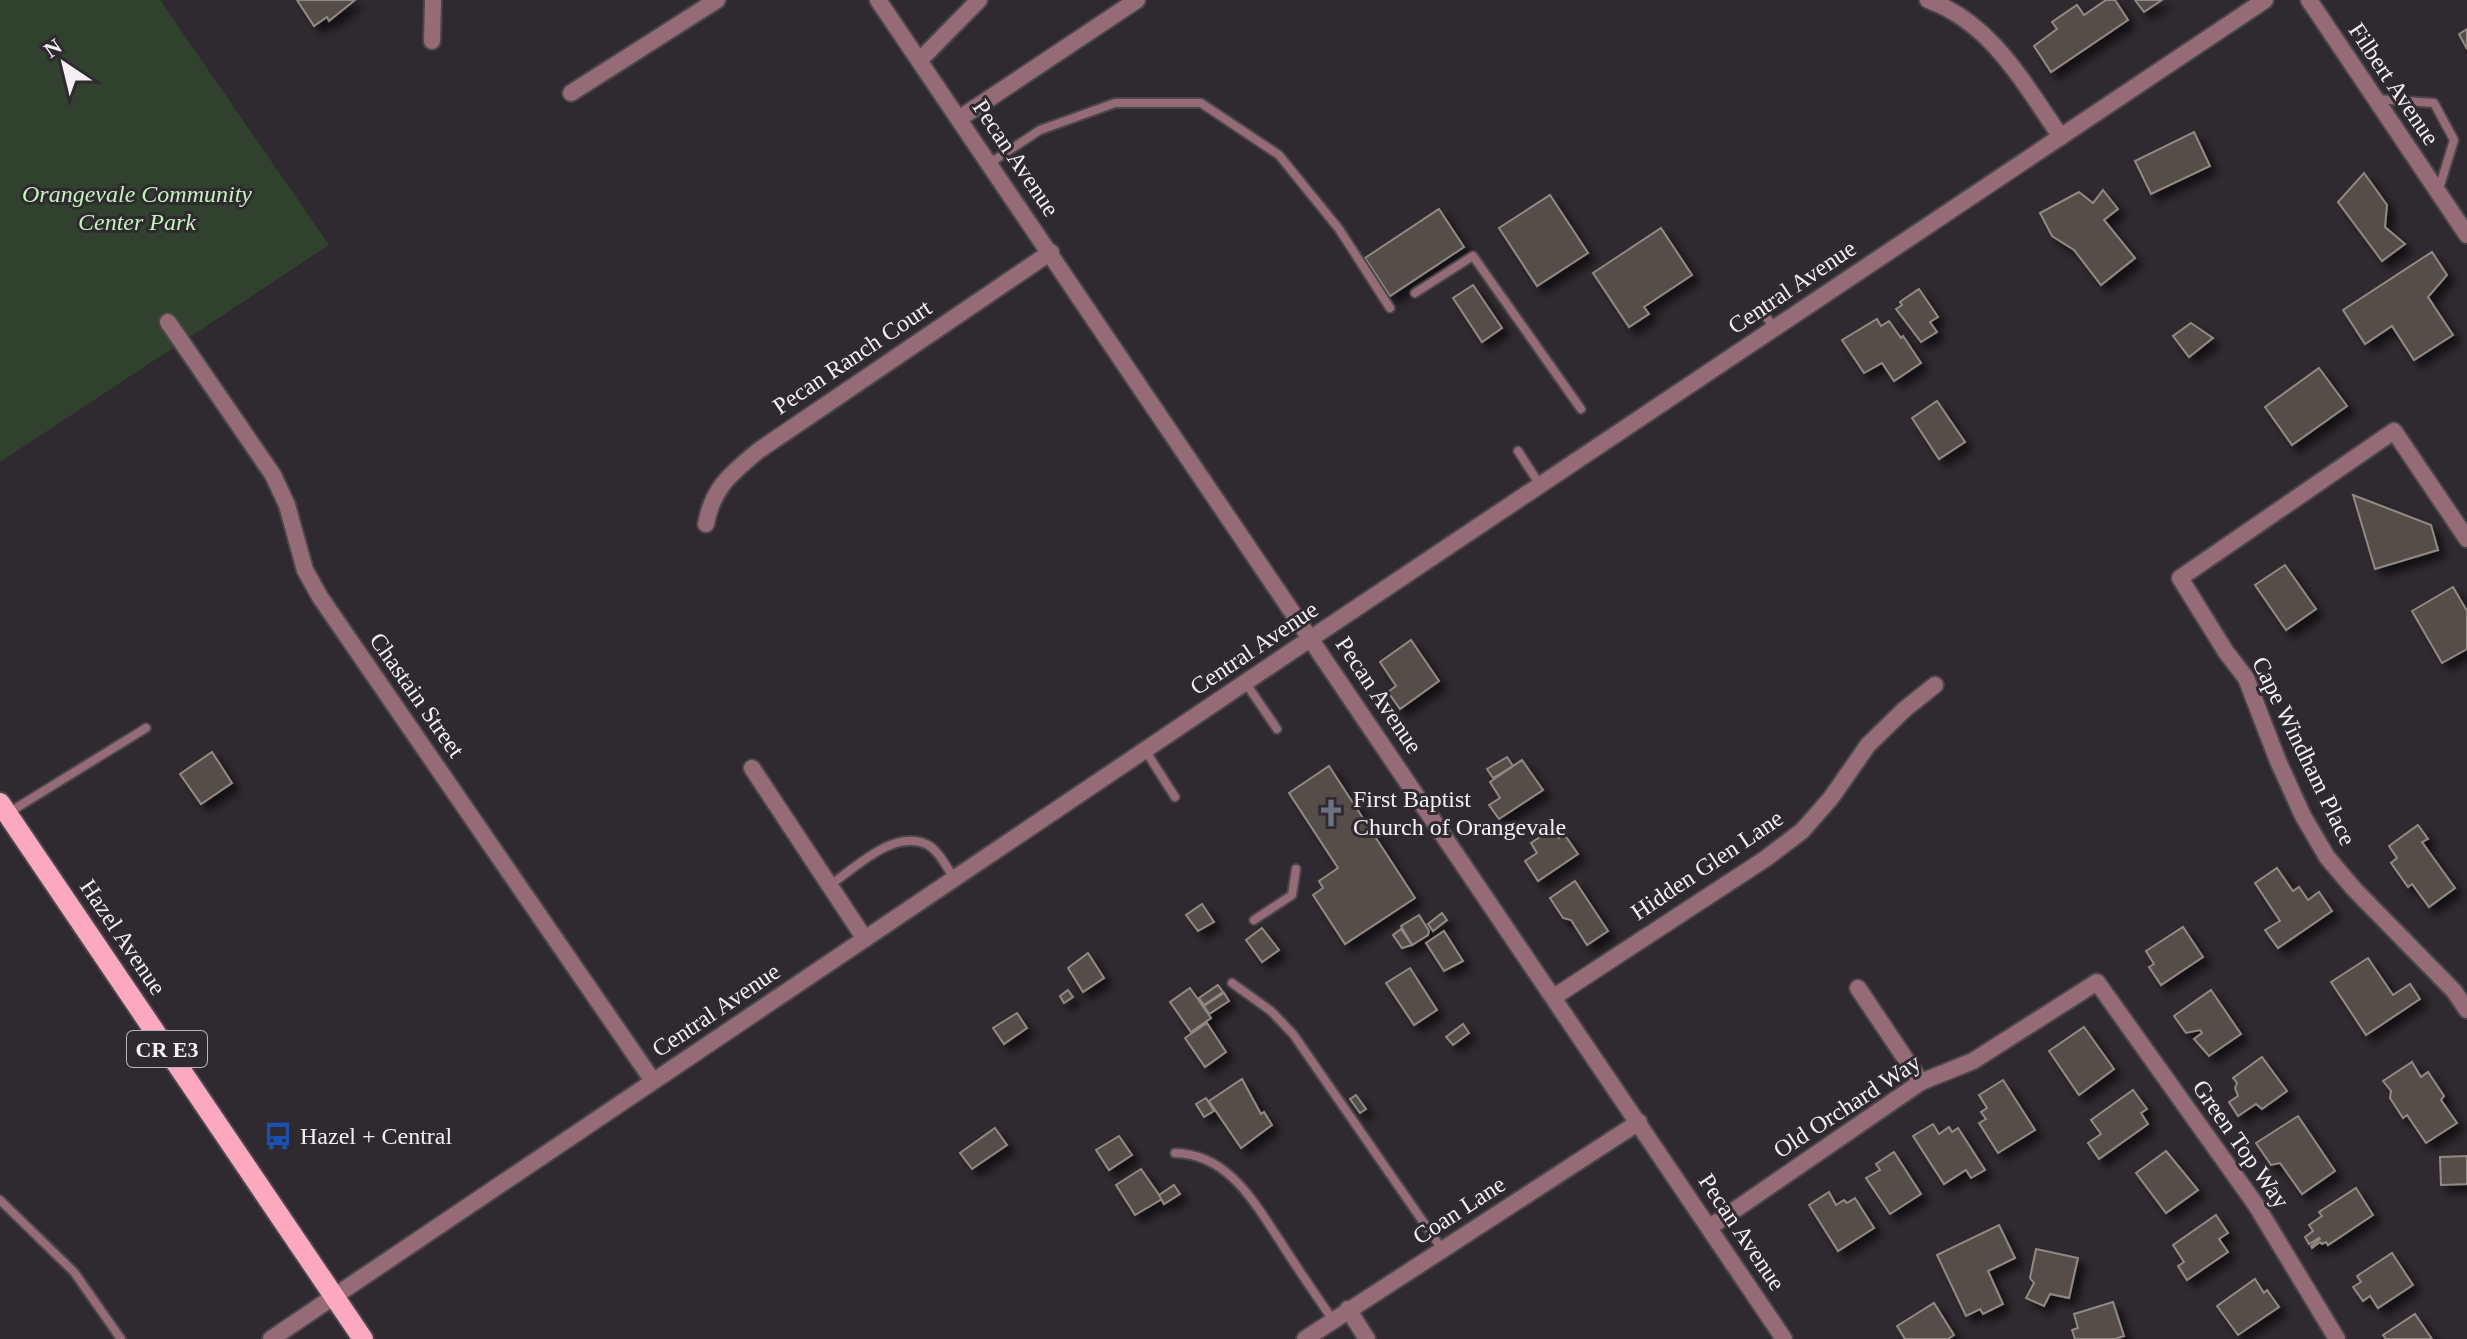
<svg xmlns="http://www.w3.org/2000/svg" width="2467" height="1339" viewBox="0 0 2467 1339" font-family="Georgia,serif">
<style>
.green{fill:#30422d}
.building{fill:#544d49;stroke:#908984;stroke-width:2;filter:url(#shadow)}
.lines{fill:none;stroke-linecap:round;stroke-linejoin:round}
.service-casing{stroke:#4a464a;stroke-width:12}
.minor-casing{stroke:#4a464a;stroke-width:20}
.tertiary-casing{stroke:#4a464a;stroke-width:20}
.primary-casing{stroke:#4a464a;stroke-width:24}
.service{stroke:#946b76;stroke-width:8}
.minor{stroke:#946b76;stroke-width:16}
.tertiary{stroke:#946b76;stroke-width:16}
.primary{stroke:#fda8c1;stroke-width:20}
.labels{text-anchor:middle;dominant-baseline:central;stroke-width:6;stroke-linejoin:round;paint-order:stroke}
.shield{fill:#2f2a2f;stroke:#b8b4b8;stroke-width:2}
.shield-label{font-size:22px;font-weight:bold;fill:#f3eff3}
.street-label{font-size:24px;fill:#f3eff3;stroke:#2f2a2f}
.park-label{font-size:24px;font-style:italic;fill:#c2f4bb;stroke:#2f2a2f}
.poi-label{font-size:24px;fill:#f3eff3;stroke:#2f2a2f;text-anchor:start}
</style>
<defs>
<filter id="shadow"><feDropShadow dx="7" dy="7" stdDeviation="4" flood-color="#0009"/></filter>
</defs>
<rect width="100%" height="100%" fill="#2f2a2f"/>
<!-- green -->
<polygon class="green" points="0,0 160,0 329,245 0,462"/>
<!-- building -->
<g class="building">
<polygon points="297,0 355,0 329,21 327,17 314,26"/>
<polygon points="2106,0 2115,0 2128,20 2051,72 2034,46 2057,29 2052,22 2077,5 2084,15"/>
<polygon points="2135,0 2162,0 2144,12"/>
<polygon points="2467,29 2467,49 2459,34"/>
<polygon points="2194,132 2210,166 2151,194 2135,161"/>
<polygon points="2364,173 2387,205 2385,227 2405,244 2382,261 2338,202"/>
<polygon points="2103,190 2118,209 2104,220 2135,258 2101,285 2074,250 2052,236 2040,213 2079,192 2093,203"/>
<polygon points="1550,195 1588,253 1537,286 1499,228"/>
<polygon points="1439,209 1464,247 1390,296 1365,258"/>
<polygon points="1661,228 1692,275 1644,307 1649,314 1629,327 1593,273"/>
<polygon points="2432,252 2447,275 2428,297 2453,335 2414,360 2392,326 2365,344 2343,310"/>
<polygon points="1473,285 1502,328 1482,342 1453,298"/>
<polygon points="1919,289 1938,317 1930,322 1937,332 1921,342 1896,309 1902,305 1900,302 1904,299"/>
<polygon points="1877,319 1881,326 1889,321 1901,338 1903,336 1921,363 1894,381 1882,363 1864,373 1842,340"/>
<polygon points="2191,323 2213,338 2189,357 2173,336"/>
<polygon points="2319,368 2347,406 2292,445 2265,407"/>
<polygon points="1937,401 1965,442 1939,459 1912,418"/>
<polygon points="2353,495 2431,525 2438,550 2375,569"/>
<polygon points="2285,565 2316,609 2286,630 2255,585"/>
<polygon points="2453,587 2467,611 2467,649 2442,663 2412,611"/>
<polygon points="1411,640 1439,681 1400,709 1388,692 1396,686 1380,662"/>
<polygon points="212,752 232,783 201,804 180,774"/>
<polygon points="1507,757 1513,766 1493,778 1487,769"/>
<polygon points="1522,760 1543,790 1499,819 1489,805 1500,798 1490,782"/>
<polygon points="1329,766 1415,898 1345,944 1313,895 1323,888 1319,881 1338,868 1289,793"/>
<polygon points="2418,825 2428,839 2422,842 2455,888 2429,907 2412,884 2408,887 2391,863 2397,858 2389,846"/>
<polygon points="1553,828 1559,838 1564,834 1578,854 1538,881 1525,861 1537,853 1531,843"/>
<polygon points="2277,868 2293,891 2299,887 2308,900 2319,892 2332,911 2278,948 2265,930 2280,921 2255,883"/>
<polygon points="1575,881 1608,931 1587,945 1571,920 1563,918 1550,898"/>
<polygon points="1202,904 1214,922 1198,931 1186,915"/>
<polygon points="1442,913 1447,920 1433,931 1428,924"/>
<polygon points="1419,915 1429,931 1428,935 1412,945 1401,926"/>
<polygon points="2183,927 2203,957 2161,985 2149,967 2154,964 2146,951"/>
<polygon points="1262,928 1279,950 1262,962 1246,940"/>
<polygon points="1401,929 1412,945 1402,948 1393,935"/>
<polygon points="1444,931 1463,961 1444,971 1426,943"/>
<polygon points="1088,953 1104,978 1083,992 1068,968"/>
<polygon points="2368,958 2393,995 2410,984 2420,999 2366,1035 2331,982"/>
<polygon points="1410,968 1437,1010 1414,1025 1386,983"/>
<polygon points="1218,985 1223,992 1204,1005 1199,998"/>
<polygon points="1190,988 1211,1018 1191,1032 1170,1002"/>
<polygon points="1068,990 1073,997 1064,1003 1060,996"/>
<polygon points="2211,990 2241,1034 2209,1056 2194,1039 2202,1033 2200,1030 2186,1033 2174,1016"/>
<polygon points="1224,993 1229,1001 1209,1014 1204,1006"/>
<polygon points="1017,1013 1027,1028 1004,1044 993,1028"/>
<polygon points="1207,1023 1226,1052 1205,1067 1185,1038"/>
<polygon points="1463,1024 1469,1033 1453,1045 1446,1037"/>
<polygon points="2084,1027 2114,1069 2079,1095 2049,1051"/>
<polygon points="2262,1057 2287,1091 2262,1109 2256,1104 2238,1116 2229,1102 2238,1096 2235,1088 2237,1083 2233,1078"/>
<polygon points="2412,1062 2421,1077 2428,1072 2444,1096 2441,1100 2457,1123 2426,1143 2407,1115 2403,1118 2390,1098 2391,1091 2383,1081"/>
<polygon points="1242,1079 1261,1114 1264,1112 1272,1125 1241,1148 1209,1101"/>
<polygon points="2003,1080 2035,1130 1998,1153 1979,1123 1986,1119 1981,1112 1987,1108 1979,1095"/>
<polygon points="2133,1090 2147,1109 2141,1113 2148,1124 2099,1159 2088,1143 2101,1134 2091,1120"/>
<polygon points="1356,1095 1366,1109 1360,1113 1350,1099"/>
<polygon points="1206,1098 1214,1111 1204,1117 1196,1104"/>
<polygon points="2298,1116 2335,1171 2302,1194 2280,1163 2271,1165 2256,1143"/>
<polygon points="1933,1124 1939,1134 1949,1127 1952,1132 1958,1128 1985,1170 1971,1178 1966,1170 1944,1184 1913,1136"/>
<polygon points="995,1128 1007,1145 972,1169 960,1153"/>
<polygon points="1119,1136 1132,1155 1109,1170 1096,1150"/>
<polygon points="2166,1151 2198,1190 2166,1213 2136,1173"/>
<polygon points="1894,1152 1921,1194 1890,1214 1866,1178 1880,1170 1876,1164"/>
<polygon points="2467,1156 2467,1184 2441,1185 2440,1157"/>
<polygon points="1141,1169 1162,1199 1135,1215 1116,1185"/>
<polygon points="1174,1185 1180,1194 1164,1204 1159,1195"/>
<polygon points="2356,1188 2373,1215 2328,1245 2326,1242 2322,1244 2320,1242 2312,1248 2311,1246 2320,1239 2319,1238 2309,1244 2305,1237 2313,1231 2309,1225 2322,1216 2319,1212"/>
<polygon points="1829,1192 1836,1205 1844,1200 1847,1203 1855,1198 1874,1228 1838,1251 1809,1205"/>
<polygon points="2216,1215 2228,1233 2219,1239 2228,1252 2187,1280 2178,1266 2184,1262 2173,1245"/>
<polygon points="1999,1225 2015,1258 1988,1271 2003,1304 1983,1314 1980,1309 1966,1316 1937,1255"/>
<polygon points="2036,1249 2078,1258 2069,1298 2050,1294 2044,1306 2026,1298 2034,1283 2030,1278"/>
<polygon points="2392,1253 2413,1285 2378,1308 2370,1296 2363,1301 2353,1287 2361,1282 2357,1276"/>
<polygon points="2255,1279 2264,1293 2267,1290 2279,1307 2238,1335 2217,1306"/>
<polygon points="2113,1302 2124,1336 2115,1339 2075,1339 2072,1330 2078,1328 2074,1314"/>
<polygon points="1934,1303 1954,1335 1948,1339 1905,1339 1897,1326"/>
<polygon points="2415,1314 2432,1339 2386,1339 2383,1335"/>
</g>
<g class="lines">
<defs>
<g id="service">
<polyline points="2376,99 2434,103 2454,140 2438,192"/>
<polyline points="990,163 1040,130 1115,103 1201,103 1279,155 1339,229 1390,308"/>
<polyline points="1415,293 1473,256 1581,409"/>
<polyline points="1760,309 1774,327"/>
<polyline points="1518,451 1540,485"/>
<polyline points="1245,682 1277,729"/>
<polyline points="1145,750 1175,797"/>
<polyline points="8,813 146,728"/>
<path d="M830 885C855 868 894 829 926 844 938 849 947 868 954 878"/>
<polyline points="1254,920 1292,895 1296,869"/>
<polyline points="1232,983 1271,1011 1293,1034 1442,1249"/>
<path d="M1175 1153C1228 1154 1254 1202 1280 1241 1297 1268 1315 1294 1333 1320"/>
<polyline points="0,1200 74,1272 121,1339"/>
</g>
<g id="minor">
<polyline points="878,0 1784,1339"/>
<path d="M1928 0C1992 23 2024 84 2061 137"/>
<polyline points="432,41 433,0"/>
<polyline points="920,60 979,0"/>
<polyline points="571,93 717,0"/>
<polyline points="960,118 1137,0"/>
<polyline points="168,322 273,475 287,505 305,570 320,597 653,1081"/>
<path d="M706 524C713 487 731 474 758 451L1051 252"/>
<polyline points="2467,539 2394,431 2180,578 2226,652 2246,678 2278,761 2303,816 2327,857 2354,889 2454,991 2467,1010"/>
<polyline points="752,768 865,939"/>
<polyline points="1858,988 1921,1082"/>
<polyline points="1554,997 1765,859 1802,831 1831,798 1868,745 1905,709 1935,685"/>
<polyline points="1710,1227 1921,1082 1973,1061 2097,982 2256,1205 2337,1339"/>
<polyline points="1348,1309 1367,1339"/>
<polyline points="1305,1339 1639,1122"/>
</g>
<g id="tertiary">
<polyline points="2309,0 2467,235"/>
<polyline points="271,1339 1292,651 2265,0"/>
</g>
<polyline id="primary" points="0,803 363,1339"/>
</defs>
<!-- service casing -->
<use href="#service" class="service-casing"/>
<!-- minor casing -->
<use href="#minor" class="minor-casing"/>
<!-- tertiary casing -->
<use href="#tertiary" class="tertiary-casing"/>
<!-- primary casing -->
<use href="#primary" class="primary-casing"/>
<!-- service -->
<use href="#service" class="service"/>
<!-- minor -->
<use href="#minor" class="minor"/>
<!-- tertiary -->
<use href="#tertiary" class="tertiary"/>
<!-- primary -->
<use href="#primary" class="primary"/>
</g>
<!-- icons -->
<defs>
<symbol id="church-bare" viewBox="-9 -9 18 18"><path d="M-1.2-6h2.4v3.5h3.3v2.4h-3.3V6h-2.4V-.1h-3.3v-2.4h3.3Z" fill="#6b7280" stroke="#2f2a2f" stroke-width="2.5" paint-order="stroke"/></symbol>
<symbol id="bus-bare" viewBox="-9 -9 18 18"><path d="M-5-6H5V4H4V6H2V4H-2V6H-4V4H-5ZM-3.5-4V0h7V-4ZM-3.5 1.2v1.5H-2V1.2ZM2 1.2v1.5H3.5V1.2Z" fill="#1a4fb4" stroke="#2f2a2f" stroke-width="2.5" paint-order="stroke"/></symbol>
</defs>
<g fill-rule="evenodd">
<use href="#church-bare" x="1311" y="793" width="40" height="40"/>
<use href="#bus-bare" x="258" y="1116" width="40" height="40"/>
</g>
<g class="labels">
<!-- shield labels -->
<rect class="shield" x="127" y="1031" width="80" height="36" rx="6"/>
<g class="shield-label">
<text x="167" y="1049">CR E3</text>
</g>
<!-- street labels -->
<g class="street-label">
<text transform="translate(2394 84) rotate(56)">Filbert Avenue</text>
<text transform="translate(1016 158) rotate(56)">Pecan Avenue</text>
<text transform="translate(1792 287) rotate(-34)">Central Avenue</text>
<text transform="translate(852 357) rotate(-34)">Pecan Ranch Court</text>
<text transform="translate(1254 648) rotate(-34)">Central Avenue</text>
<text transform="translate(417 695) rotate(55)">Chastain Street</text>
<text transform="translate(1379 695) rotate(56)">Pecan Avenue</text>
<text transform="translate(2304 751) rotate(64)">Cape Windham Place</text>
<text transform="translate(1707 865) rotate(-34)">Hidden Glen Lane</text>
<text transform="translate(123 937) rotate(56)">Hazel Avenue</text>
<text transform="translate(716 1010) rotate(-34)">Central Avenue</text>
<text transform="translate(1847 1106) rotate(-33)">Old Orchard Way</text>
<text transform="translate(2241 1144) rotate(55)">Green Top Way</text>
<text transform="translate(1459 1210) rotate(-33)">Coan Lane</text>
<text transform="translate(1742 1232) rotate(56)">Pecan Avenue</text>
</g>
<!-- park labels -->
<g class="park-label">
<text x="137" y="194">Orangevale Community<tspan x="137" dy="28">Center Park</tspan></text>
</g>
<!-- poi labels -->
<g class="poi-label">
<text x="1353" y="799">First Baptist<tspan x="1353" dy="28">Church of Orangevale</tspan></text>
<text x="300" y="1136">Hazel + Central</text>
</g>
</g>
<!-- north arrow -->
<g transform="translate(64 64) rotate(325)" stroke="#2f2a2f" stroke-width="6" paint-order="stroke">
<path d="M0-6L14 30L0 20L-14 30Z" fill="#f3eff3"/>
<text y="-12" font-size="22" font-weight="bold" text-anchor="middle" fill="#f3eff3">N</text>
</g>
</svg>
